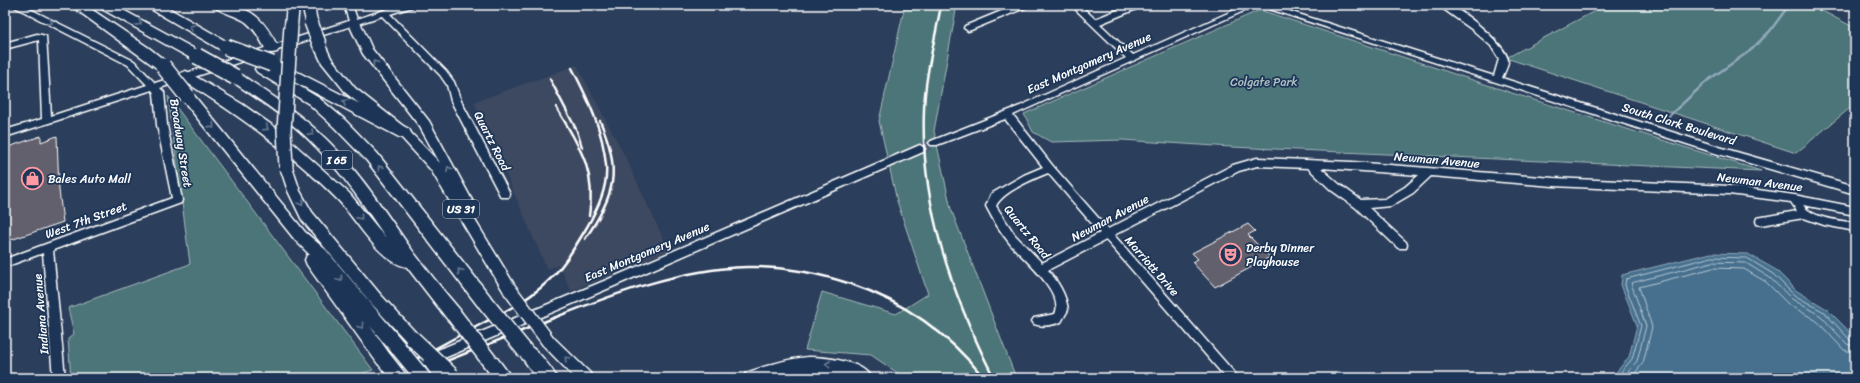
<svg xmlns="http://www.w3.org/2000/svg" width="1860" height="383" viewBox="0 0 1860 383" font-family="Sriracha,sans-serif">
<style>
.built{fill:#3c4860}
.green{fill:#4c7478;stroke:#a6babc}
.water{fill:#46708e;stroke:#90a9bb}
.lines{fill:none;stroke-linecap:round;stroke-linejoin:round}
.shore{stroke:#b5c6d2;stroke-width:1}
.stream{stroke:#90a9bb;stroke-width:2.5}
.building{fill:#63606d;stroke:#fff}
.minor-tunnel{stroke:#4b5b74;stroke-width:10;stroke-dasharray:10 5;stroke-linecap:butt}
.minor-casing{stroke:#fff;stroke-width:3}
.major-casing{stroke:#fff;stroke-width:3}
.highway-casing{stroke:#fff;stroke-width:3}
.minor{fill:#1d3557;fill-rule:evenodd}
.major{fill:#1d3557;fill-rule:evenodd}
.highway{fill:#1d3557;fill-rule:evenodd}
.rail{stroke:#fff;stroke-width:2.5}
.major-bridge-casing{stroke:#fff;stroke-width:16;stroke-linecap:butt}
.highway-bridge-casing{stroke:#fff;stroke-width:18;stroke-linecap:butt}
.major-bridge{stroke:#1d3557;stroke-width:13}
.highway-bridge{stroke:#1d3557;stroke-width:15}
.oneway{stroke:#6c7c92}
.labels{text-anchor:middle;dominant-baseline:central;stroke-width:3.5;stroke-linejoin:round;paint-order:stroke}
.shield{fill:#1d3557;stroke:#bbc2cd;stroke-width:1}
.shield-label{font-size:11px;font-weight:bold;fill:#fff}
.street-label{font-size:12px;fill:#fff;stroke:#1d3557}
.park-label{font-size:12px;fill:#aec0c2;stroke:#1d3557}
.poi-label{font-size:12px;fill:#fff;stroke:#1d3557;text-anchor:start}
</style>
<rect width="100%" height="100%" fill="#2b3e5b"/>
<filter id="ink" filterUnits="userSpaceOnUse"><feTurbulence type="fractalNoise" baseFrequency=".025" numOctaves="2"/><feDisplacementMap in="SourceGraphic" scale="8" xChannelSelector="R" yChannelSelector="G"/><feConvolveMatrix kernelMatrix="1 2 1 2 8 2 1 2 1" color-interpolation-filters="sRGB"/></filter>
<g filter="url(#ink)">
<!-- built -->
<polygon class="built" points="577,65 626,158 669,251 571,291 559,265 547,269 474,102"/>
<!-- green -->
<g class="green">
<polygon points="905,5 957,5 934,131 951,209 1016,378 905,378 871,355 805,350 822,292 896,314 928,294 897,201 879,121"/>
<polygon points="1606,5 1811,5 1855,28 1855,104 1796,153 1506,58"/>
<polygon points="1260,10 1512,93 1761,171 1231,147 1122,140 1051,142 1033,132 1024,114"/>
<polygon points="168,96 373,370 346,378 71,378 68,339 74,334 68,308 190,264"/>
</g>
<!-- water -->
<polygon class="water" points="1711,253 1748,254 1776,270 1797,291 1827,309 1846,328 1855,340 1855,378 1611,378 1629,357 1637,325 1621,285 1622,275"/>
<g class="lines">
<!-- shore -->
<g class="shore">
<polyline points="1616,378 1632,359 1641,326 1625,285 1626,279 1712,257 1747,258 1773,274 1794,295 1824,312 1851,341 1855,342"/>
<polyline points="1623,378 1637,361 1646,326 1631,283 1712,262 1746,263 1770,278 1792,299 1821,316 1847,344 1855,347"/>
<polyline points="1631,378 1643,363 1652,327 1639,287 1713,268 1744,269 1766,282 1788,304 1817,321 1844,350 1855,353"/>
</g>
<!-- stream -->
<polyline class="stream" points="1669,116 1707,81 1751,50 1770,31 1789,5"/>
</g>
<!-- building -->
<g class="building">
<polygon points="41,136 41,142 57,136 59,190 63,222 5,242 5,148"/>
<polygon points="1248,224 1255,231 1248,235 1270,257 1215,287 1192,262 1198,259 1192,253"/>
</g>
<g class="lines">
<!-- minor-tunnel -->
<polyline class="minor-tunnel" points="920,149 934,143"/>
<defs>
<g id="minor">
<polygon points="11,5 22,5 134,61 155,83 349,21 344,5 352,5 357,19 400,5 413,5 412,7 390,14 446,71 454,82 461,101 510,194 509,197 501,197 451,101 447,85 440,75 382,16 160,88 164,92 167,125 182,200 181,203 53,250 65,378 53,378 43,253 5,267 5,259 172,198 157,125 154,93 152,90 5,137 5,130 42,119 39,40 5,49 5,43 37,34 46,36 51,116 147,85 128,65"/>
<polygon points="1016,5 1028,5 1027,7 971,30 968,31 964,28 965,26"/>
<path d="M1071 5H1080L1095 19 1130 5H1142L1141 7 1100 24 1133 55 1246 5H1270L1494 76 1499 59 1491 46 1474 31 1438 5C1441 5 1444 4 1447 5 1461 8 1506 45 1508 60 1508 67 1504 73 1502 78L1719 147 1855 186V194L1715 153 1257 5 1013 115 1052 165 1108 229 1233 165 1257 158 1352 162 1553 178 1729 186 1794 195 1855 207V215L1803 205C1813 219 1839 220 1855 223V231L1824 225 1804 218 1761 225 1757 224 1756 221 1757 218 1797 211 1791 202 1729 194 1553 186 1431 176 1413 193 1391 206 1369 208 1406 242 1407 245 1406 248H1398L1355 207 1331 190 1308 168 1257 166 1239 171 1114 235 1239 378H1226L1106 240 1048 270C1058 282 1066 294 1068 310L1061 322C1053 325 1042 327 1034 324L1032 321 1034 318 1055 314C1065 294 1023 258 1011 245 1001 233 993 220 986 206L991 194 1024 175 1043 167 1005 119 937 145H931L929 143 931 141 1020 106 1126 58ZM1321 168 1419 175 1405 187 1385 199 1361 200 1339 184ZM1048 173 1100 233 1042 263 1015 235 996 206C1002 192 1033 179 1048 173Z"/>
<polygon points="920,145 925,149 923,152 612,287 397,378 378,378 380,374 604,281"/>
</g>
<g id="major">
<polygon points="287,5 299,5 297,26 291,30 285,26"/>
<polygon points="302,5 314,5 317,22 315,25 307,25"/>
<polygon points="354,18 360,22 372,49 429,121 473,202 471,206 467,207 515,286 517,290 515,294 510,296 505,294 431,170 400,136 347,94 322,63 314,46 316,43 324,43 331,58 355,88 408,130 440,163 420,127 363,54 348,22"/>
<polygon points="286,162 291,164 300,191 312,212 380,294 418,335 420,339 418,343 413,345 408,343 370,302 302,220 288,191 280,167 281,164"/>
<polygon points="548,335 553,337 590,373 592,378 575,378 543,345 541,341 543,337"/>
<path d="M808 357C825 357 864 361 871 378H850L844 375 845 378H744L746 373C766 366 786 359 808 357Z"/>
</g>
<g id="highway">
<polygon points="70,5 85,5 149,48 168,63 170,66 168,69 163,71 158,69"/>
<polygon points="98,5 114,5 202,53 204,56 202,59 197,61 192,59 100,8"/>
<polygon points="147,5 163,5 231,44 233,47 231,50 226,51 221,50 149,8"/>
<path d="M213 5C251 5 262 16 279 49L277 52 272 53 267 52C261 41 256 30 246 22 238 16 216 11 213 5Z"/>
<polygon points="276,61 409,129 411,133 409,137 404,138 399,137 281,75 319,98 344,119 377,153 490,296 492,301 490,306 484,308 478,306 367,161 334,127 309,104 257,72 255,69 257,66 262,64 270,68 269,66 271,63"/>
<path d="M186 71 242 104 276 128 349 193 386 238C365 207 344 175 317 148 292 121 261 101 230 80L228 77 230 74 235 72 240 74C270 94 301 114 327 140 359 171 383 209 409 246 425 268 442 289 460 310L462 315 460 320 454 322 448 320 407 267C379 262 356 219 338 200 291 152 238 115 181 79L179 76 181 73Z"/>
<polygon points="187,91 192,93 305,232 326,250 405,344 407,349 405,354 399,356 393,354 370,326 393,359 390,364 384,366 378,364 307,265 305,260 307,255 310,255 295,240 182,99 180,96 182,93"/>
<path d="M525 344C537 348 551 367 557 378H537L517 351 519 346Z"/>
<polygon points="491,356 497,358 512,378 493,378 482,363 485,358"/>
</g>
</defs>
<!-- minor casing -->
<use href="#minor" class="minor-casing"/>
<!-- major casing -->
<use href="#major" class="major-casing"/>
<!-- highway casing -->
<use href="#highway" class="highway-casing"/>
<!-- minor -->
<use href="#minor" class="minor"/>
<!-- major -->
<use href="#major" class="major"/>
<!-- highway -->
<use href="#highway" class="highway"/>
<!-- rail -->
<g class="rail">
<path d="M941 5C935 40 925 75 924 110 920 205 952 295 994 378"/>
<polyline points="550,79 577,131 582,147"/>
<path d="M556 107C578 145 597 169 589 216"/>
<path d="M585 239C615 196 622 170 600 121"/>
<path d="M383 378C411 362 439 346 468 331 494 317 523 304 545 284 563 268 575 247 587 227 598 208 608 187 606 165 603 130 588 99 572 68"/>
<path d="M403 378C452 359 502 339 551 319 614 294 679 269 747 267 782 266 818 273 851 284 905 302 948 333 984 378"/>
</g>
<defs>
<g id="major-bridge">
<polyline points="311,22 320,46"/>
<polyline points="286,167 284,130 291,26"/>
<polyline points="510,290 548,341"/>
<polyline points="430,361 442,378"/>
</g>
<g id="highway-bridge">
<polyline points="226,47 272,64"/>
<polyline points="197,56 235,77"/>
<polyline points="163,66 187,96"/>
<polyline points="484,301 525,351"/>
<polyline points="454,315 491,363"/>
<polyline points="413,339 452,376"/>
<polyline points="399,349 423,378"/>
<polyline points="384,359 399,378"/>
</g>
</defs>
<!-- major-bridge casing -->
<use href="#major-bridge" class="major-bridge-casing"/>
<!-- highway-bridge casing -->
<use href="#highway-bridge" class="highway-bridge-casing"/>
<!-- major-bridge -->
<use href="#major-bridge" class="major-bridge"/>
<!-- highway-bridge -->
<use href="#highway-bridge" class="highway-bridge"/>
</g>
<!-- one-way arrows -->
<defs><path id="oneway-chevron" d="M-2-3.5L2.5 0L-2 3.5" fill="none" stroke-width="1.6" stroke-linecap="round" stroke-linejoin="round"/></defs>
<g class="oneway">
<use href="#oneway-chevron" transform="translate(50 22) rotate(26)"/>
<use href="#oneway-chevron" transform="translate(139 23) rotate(29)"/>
<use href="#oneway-chevron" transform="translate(192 27) rotate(-150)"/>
<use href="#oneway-chevron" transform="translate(375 63) rotate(-126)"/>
<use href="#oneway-chevron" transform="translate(345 102) rotate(-151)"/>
<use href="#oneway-chevron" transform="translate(212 126) rotate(50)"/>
<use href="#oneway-chevron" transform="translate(266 128) rotate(36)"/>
<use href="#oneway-chevron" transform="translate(311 133) rotate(44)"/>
<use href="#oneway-chevron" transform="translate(380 168) rotate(-128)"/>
<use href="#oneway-chevron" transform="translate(449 169) rotate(-117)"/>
<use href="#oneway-chevron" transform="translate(301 203) rotate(62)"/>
<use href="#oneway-chevron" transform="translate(360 217) rotate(50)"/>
<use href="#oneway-chevron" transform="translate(460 271) rotate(-128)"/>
<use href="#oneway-chevron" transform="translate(340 279) rotate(50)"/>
<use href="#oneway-chevron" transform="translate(361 326) rotate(54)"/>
<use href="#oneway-chevron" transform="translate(567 359) rotate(-134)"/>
<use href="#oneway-chevron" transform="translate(828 364) rotate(-173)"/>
</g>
</g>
<!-- icons -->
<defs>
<symbol id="shop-ring" viewBox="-11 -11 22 22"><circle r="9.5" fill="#1d3557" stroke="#ff9aa2" stroke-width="1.5"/><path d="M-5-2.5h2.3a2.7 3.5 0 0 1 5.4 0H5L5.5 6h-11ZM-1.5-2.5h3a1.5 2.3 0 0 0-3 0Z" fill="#ff9aa2"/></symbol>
<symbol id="theatre-ring" viewBox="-11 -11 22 22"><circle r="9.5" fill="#1d3557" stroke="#ff9aa2" stroke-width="1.5"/><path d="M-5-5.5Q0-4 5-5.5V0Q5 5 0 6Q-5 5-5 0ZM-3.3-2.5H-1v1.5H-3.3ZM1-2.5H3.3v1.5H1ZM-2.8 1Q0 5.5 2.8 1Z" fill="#ff9aa2"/></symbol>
</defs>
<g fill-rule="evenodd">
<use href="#shop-ring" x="20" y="166" width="25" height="25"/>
<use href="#theatre-ring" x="1218" y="242" width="25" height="25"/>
</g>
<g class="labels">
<!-- shield labels -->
<g class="shield">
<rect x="322" y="151" width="30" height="18" rx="3"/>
<rect x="443" y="200" width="36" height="18" rx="3"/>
</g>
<g class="shield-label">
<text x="337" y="160">I 65</text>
<text x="461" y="209">US 31</text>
</g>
<!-- street labels -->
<g class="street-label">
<text transform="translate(1089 63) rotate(-24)">East Montgomery Avenue</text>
<text transform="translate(1679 124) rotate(17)">South Clark Boulevard</text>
<text transform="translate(492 141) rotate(63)">Quartz Road</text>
<text transform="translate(181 143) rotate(81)">Broadway Street</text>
<text transform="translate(1437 160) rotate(5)">Newman Avenue</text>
<text transform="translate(1760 182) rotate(7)">Newman Avenue</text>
<text transform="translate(1110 218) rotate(-28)">Newman Avenue</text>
<text transform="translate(86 220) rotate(-20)">West 7th Street</text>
<text transform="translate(1027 232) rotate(51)">Quartz Road</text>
<text transform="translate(647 252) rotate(-23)">East Montgomery Avenue</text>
<text transform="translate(1152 266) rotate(49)">Marriott Drive</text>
<text transform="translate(41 314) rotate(-95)">Indiana Avenue</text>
</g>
<!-- park labels -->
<g class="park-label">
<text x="1264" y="82">Colgate Park</text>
</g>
<!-- poi labels -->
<g class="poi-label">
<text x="48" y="179">Bales Auto Mall</text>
<text x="1246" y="248">Derby Dinner<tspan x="1246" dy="14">Playhouse</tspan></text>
</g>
</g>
<!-- margin -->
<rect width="1860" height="383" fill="none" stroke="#1d3557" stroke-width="20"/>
<rect x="10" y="10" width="1840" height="363" fill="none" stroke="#fff" stroke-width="1.5" filter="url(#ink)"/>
</svg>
